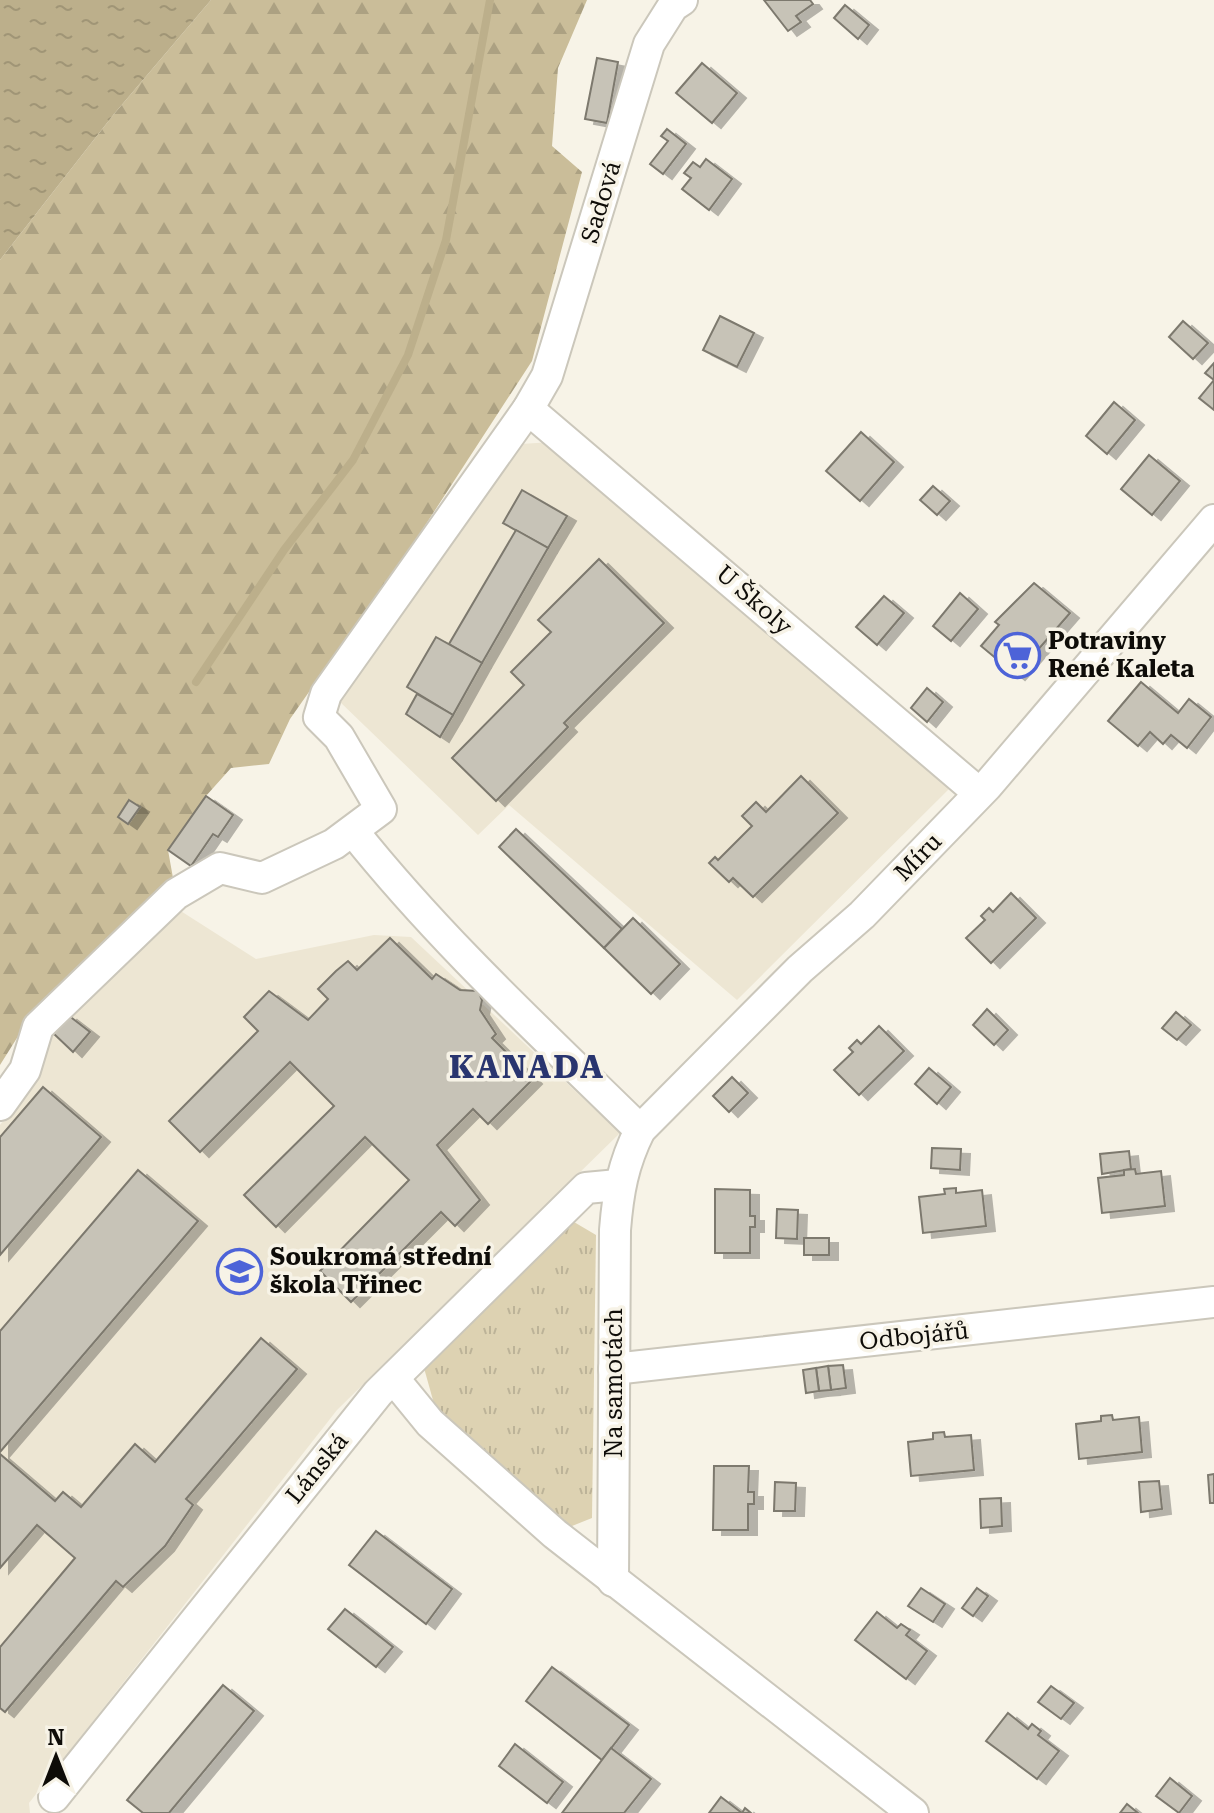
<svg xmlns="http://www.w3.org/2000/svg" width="1214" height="1813" viewBox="0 0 1214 1813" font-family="'Roboto Serif',serif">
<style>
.built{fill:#ede6d3}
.grass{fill:url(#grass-tufts)}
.forest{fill:url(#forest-firs)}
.water{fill:url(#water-ripples)}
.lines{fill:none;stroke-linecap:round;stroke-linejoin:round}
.stream{stroke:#bcaf8b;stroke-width:8}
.building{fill:#c7c3b7;stroke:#7d796e;stroke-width:2;filter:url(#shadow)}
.minor-casing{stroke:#cbc7bb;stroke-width:34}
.minor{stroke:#fff;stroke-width:30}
.labels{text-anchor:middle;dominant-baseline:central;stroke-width:7;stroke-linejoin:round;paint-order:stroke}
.street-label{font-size:24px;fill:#0e0c08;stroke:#f7f3e7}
.poi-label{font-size:24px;font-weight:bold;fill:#0e0c08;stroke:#f7f3e7;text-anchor:start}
.district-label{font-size:32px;font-weight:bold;letter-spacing:2px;fill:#29356f;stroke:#f7f3e7}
</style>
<defs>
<pattern id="grass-tufts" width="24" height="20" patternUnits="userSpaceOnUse" patternTransform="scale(2)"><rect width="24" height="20" fill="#ddd2b2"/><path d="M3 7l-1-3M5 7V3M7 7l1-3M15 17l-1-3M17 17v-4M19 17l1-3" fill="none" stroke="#bcb398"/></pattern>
<pattern id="forest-firs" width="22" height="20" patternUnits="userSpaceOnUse" patternTransform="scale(2)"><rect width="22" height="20" fill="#cabd99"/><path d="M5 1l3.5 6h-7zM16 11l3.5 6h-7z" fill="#aca182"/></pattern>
<pattern id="water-ripples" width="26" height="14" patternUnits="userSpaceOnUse" patternTransform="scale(2)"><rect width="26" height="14" fill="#bcaf8b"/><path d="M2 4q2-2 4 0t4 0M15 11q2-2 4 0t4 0" fill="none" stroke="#a09576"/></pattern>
<filter id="shadow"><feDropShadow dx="9" dy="5" stdDeviation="0" flood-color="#0004"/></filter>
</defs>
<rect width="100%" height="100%" fill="#f7f3e7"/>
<!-- built -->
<g class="built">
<polygon points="552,442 948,776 949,789 737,1000 509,805 478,835 338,700 521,444"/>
<polygon points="176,908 256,959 374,935 411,937 620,1133 337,1410 29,1803 30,1813 0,1813 0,1125 38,1079 49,1030"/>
</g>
<!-- grass -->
<polygon class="grass" points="574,1222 596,1235 592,1518 562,1530 438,1418 424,1368"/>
<!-- forest -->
<polygon class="forest" points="211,0 587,0 558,68 552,146 582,172 532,361 415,541 290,719 269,764 231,768 206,796 168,850 173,878 27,1022 0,1065 0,260 114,114"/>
<!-- water -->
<polygon class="water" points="0,0 211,0 114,114 0,260"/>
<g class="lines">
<!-- stream -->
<polyline class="stream" points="196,682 284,550 353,460 408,355 446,240 490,0"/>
</g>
<!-- building -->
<g class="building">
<polygon points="764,0 810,0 813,4 796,16 801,22 788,31"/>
<polygon points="845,5 869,25 858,39 834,18"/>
<polygon points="597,58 618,62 607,123 585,119"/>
<polygon points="702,63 737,93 712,123 676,93"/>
<polygon points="667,129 686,144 663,174 650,164 668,141 661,136"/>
<polygon points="706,159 732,179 709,210 682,189 691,178 684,173 693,162 700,167"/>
<polygon points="720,316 754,333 737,367 703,350"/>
<polygon points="1183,321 1208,343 1193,359 1169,337"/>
<polygon points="1214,363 1214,380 1205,373"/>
<polygon points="1214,380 1214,410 1199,398"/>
<polygon points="1114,402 1135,420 1107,454 1086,436"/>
<polygon points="861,432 894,462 860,501 826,471"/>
<polygon points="1149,455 1180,481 1152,515 1121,489"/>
<polygon points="933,486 950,501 937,515 920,500"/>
<polygon points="522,490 567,516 548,548 503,523"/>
<polygon points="516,530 548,548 482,663 449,644"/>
<polygon points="599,559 664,623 564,723 568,727 496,801 452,758 524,685 511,672 551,632 538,620"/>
<polygon points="1034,583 1070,613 1016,675 981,646 999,625 995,622"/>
<polygon points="960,593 978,609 951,641 933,626"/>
<polygon points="884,596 904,613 877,645 856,627"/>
<polygon points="436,637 482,663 453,715 407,687"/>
<polygon points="1141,682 1178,713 1189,699 1211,717 1187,748 1171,735 1163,744 1150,732 1138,746 1108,721"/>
<polygon points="927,688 943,702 927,722 911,708"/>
<polygon points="417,694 453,715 440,737 406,714"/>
<polygon points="801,776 838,813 753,897 733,878 729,882 709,863 715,857 718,860 752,826 742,816 756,802 766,812"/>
<polygon points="206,796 233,815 218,837 213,834 191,866 168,850"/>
<polygon points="129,800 140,807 128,824 118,817"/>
<polygon points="516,829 622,929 604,948 499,847"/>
<polygon points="1011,893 1036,918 991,963 966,938 985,920 981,916 989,908 993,912"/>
<polygon points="633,918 680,964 651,994 604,948"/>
<polygon points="390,938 432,979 436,974 460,990 478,991 482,1000 480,1010 496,1034 492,1038 533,1079 488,1124 473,1109 437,1145 480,1200 455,1226 441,1212 351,1302 320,1271 409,1180 365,1137 276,1227 244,1195 334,1106 290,1062 200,1152 169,1121 258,1031 244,1017 269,991 308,1020 328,999 318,989 336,971 348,961 357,970"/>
<polygon points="987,1009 1008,1030 994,1045 973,1025"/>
<polygon points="1176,1012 1191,1025 1177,1040 1162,1028"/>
<polygon points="68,1015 90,1032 73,1052 53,1033"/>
<polygon points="879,1026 904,1051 859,1095 834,1070 853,1052 849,1048 857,1040 861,1044"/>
<polygon points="929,1068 951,1087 937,1104 915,1084"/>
<polygon points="732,1077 748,1093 729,1112 713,1096"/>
<polygon points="43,1087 101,1137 0,1255 0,1137"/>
<polygon points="932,1148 961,1149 960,1170 931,1168"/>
<polygon points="1129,1151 1131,1169 1102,1174 1100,1154"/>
<polygon points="1135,1169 1136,1174 1161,1171 1165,1206 1102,1213 1098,1178 1124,1175 1124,1170"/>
<polygon points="138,1170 198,1221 0,1452 0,1331"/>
<polygon points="956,1188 956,1193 982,1190 986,1226 923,1233 919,1197 945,1194 944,1189"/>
<polygon points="715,1189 750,1190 750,1216 755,1216 755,1227 750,1227 750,1253 715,1253"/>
<polygon points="777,1209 798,1210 797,1239 776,1238"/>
<rect x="804" y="1238" width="25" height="17"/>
<polygon points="261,1338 297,1369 186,1499 193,1505 165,1546 123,1587 116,1581 5,1712 0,1708 0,1647 75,1558 37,1525 0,1568 0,1454 55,1501 63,1492 81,1507 135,1444 155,1462"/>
<polygon points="843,1365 846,1388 831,1390 828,1366"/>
<polygon points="828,1366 831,1390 819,1391 816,1368"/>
<polygon points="816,1368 819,1391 806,1393 803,1370"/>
<polygon points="1112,1415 1113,1420 1139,1417 1142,1452 1079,1459 1076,1424 1101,1421 1101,1416"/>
<polygon points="944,1432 945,1437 971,1435 974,1470 911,1476 908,1442 933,1439 933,1433"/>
<polygon points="714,1466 749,1466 748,1492 754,1492 754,1504 748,1504 748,1530 713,1530"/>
<polygon points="1214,1474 1214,1503 1210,1503 1208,1475"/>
<polygon points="1159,1481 1162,1509 1141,1512 1139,1482"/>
<polygon points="775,1482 796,1483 795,1511 774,1511"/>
<polygon points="1001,1498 1002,1526 981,1528 980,1499"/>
<polygon points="376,1531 452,1589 426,1624 349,1565"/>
<polygon points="921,1588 945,1604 933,1622 908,1606"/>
<polygon points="977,1588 988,1596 973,1616 962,1608"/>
<polygon points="345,1609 393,1647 376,1667 328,1629"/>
<polygon points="877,1612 897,1628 901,1624 910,1630 906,1635 927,1651 906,1679 855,1640"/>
<polygon points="552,1667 629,1725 602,1760 526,1701"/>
<polygon points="223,1685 254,1711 169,1813 143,1813 127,1800"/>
<polygon points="1051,1686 1074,1703 1061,1719 1038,1702"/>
<polygon points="1008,1713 1028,1729 1032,1724 1041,1731 1038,1735 1059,1751 1037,1779 986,1741"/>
<polygon points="515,1744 563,1782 547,1803 499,1766"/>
<polygon points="611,1748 651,1779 624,1813 562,1813"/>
<polygon points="1170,1778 1192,1796 1179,1813 1156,1796"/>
<polygon points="721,1797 742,1813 745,1808 751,1813 709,1813"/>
<polygon points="1127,1804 1138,1813 1120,1813"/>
</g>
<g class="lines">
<defs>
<g id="minor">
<polyline points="528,409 979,793"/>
<path d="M353 831C439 939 542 1034 640 1130"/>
<polyline points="0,1105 25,1070 38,1027 176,894 220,868 262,878 334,844 381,809 339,737 319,717 326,694 528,409 547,376 649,44 673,6 682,0"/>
<polyline points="614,1369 1214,1302"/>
<polyline points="394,1379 430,1423 555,1534 913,1813"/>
<path d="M613 1581 615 1230C618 1192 623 1164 640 1130L800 969 862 915 987 786 1214 520"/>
<polyline points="54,1797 378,1393 586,1188 618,1185"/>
</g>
</defs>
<!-- minor casing -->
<use href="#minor" class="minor-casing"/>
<!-- minor -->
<use href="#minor" class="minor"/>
</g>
<!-- icons -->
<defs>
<symbol id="supermarket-ring" viewBox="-11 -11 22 22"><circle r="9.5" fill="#f7f3e7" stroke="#4d63d8" stroke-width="1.5"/><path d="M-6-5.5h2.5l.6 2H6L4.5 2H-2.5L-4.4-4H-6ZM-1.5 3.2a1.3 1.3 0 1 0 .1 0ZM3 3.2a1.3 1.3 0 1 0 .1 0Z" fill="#4d63d8"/></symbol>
<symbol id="school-ring" viewBox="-11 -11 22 22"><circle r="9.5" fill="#f7f3e7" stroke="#4d63d8" stroke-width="1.5"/><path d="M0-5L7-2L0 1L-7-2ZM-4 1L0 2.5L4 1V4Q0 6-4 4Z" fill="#4d63d8"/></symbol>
</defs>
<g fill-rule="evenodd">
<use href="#supermarket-ring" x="992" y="630" width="51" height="51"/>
<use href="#school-ring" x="214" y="1246" width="51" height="51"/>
</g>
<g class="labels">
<!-- street labels -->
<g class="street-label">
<text transform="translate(601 202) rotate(-73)">Sadová</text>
<text transform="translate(754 600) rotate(41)">U Školy</text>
<text transform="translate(918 857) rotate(-46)">Míru</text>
<text transform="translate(914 1336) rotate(-6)">Odbojářů</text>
<text transform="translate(614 1383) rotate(-90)">Na samotách</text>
<text transform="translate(317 1468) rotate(-51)">Lánská</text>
</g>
<!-- poi labels -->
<g class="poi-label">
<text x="1048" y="641">Potraviny<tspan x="1048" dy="28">René Kaleta</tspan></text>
<text x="270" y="1257">Soukromá střední<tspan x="270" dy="28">škola Třinec</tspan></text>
</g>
<!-- district labels -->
<g class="district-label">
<text x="527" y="1067">KANADA</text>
</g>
</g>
<!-- north arrow -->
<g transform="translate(56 1757)" stroke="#f7f3e7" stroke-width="6" paint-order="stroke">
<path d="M0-6L14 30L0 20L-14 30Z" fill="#0e0c08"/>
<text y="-12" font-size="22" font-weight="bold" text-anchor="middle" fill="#0e0c08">N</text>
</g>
</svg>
